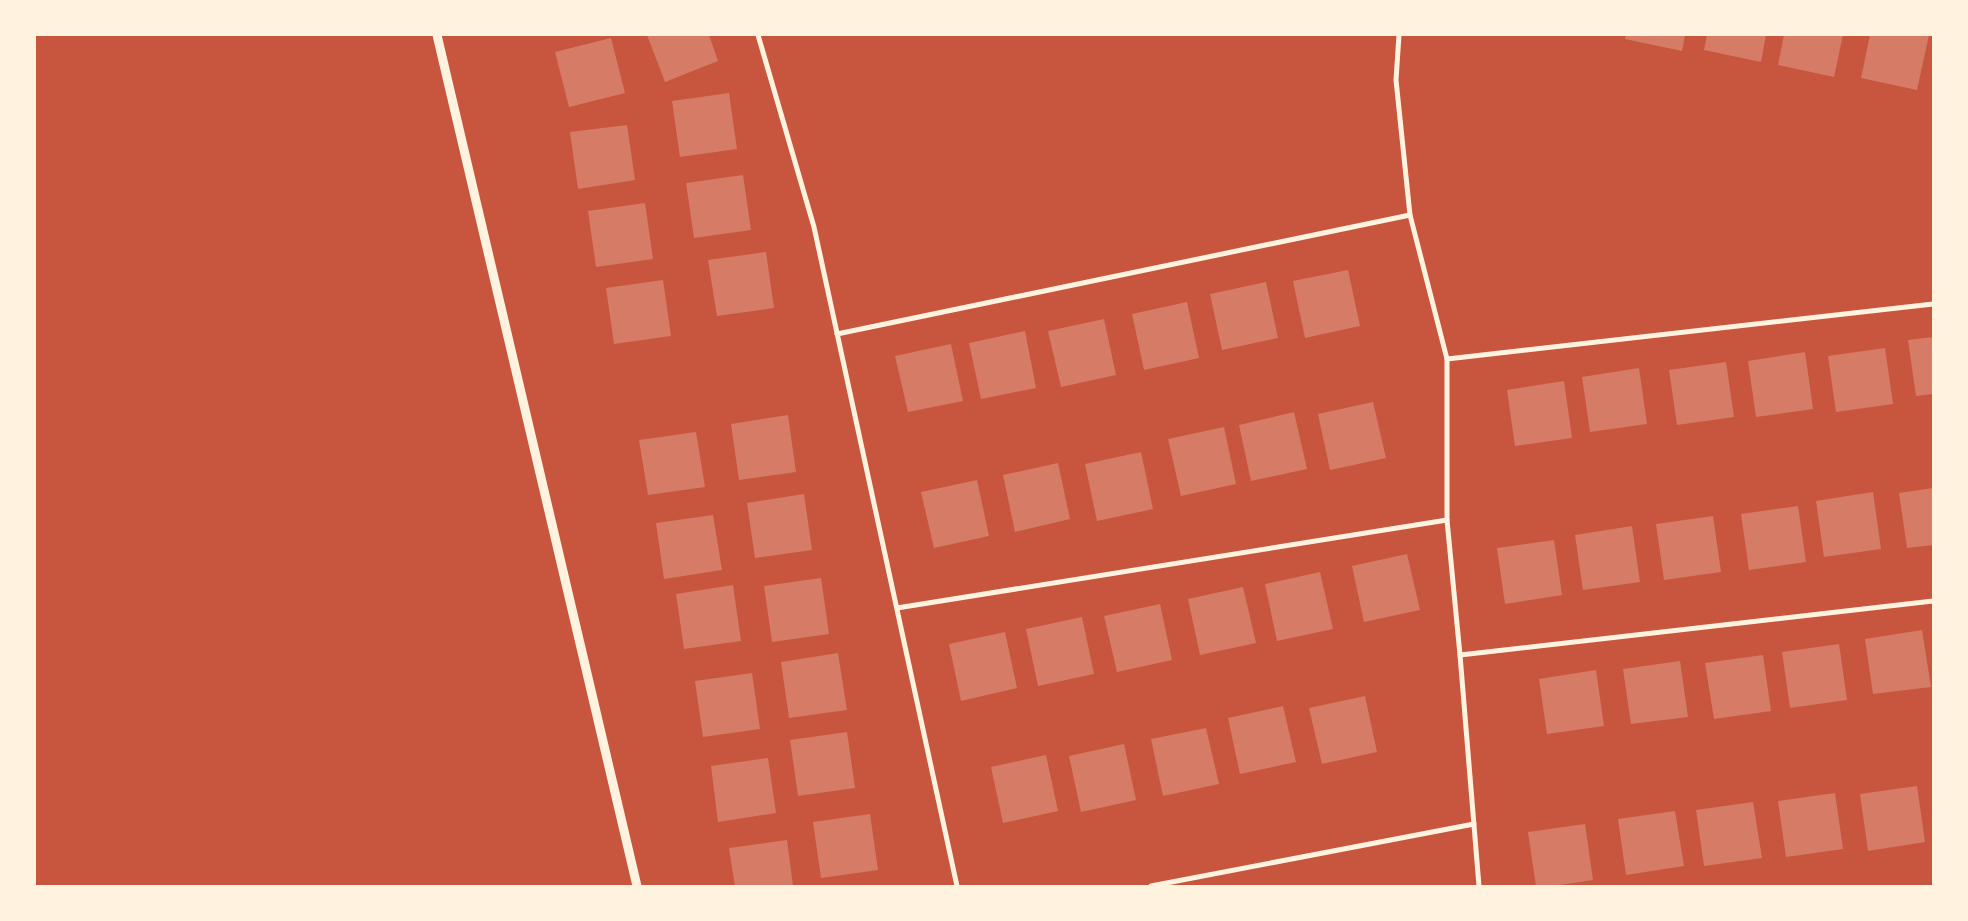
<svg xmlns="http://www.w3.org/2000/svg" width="1968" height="921" viewBox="0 0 1968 921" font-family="Lato,sans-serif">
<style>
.building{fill:#d67c66}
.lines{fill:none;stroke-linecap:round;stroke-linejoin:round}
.minor{stroke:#fff3e0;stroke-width:5}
.tertiary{stroke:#fff3e0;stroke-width:9}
</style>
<rect width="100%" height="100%" fill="#c8553d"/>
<!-- building -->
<g class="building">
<polygon points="647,35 709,35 718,61 665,82"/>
<polygon points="1626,35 1685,35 1682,51 1625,39"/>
<polygon points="1707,35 1766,35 1761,62 1704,50"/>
<polygon points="1784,35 1843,35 1834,77 1778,65"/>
<polygon points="1870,35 1929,35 1917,90 1861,78"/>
<polygon points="611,38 625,93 569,107 555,52"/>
<polygon points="729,93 737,149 680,157 672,101"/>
<polygon points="627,125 635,180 578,189 570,132"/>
<polygon points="743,175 751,230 694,238 686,183"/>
<polygon points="645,203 653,259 596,267 588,211"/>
<polygon points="766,252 774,308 717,316 708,260"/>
<polygon points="1348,270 1360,326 1305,338 1293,281"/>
<polygon points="663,280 671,336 614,344 606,288"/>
<polygon points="1266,282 1278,338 1222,350 1210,294"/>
<polygon points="1187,302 1199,358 1144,370 1132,314"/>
<polygon points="1104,319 1116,375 1061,387 1048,331"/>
<polygon points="1025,331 1036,388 981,399 969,343"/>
<polygon points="1933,337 1933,394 1916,396 1908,340"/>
<polygon points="951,344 963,401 908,412 895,356"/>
<polygon points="1885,348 1893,404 1836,412 1828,356"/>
<polygon points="1805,352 1813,409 1756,417 1748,361"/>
<polygon points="1726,362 1734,417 1677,425 1669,370"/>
<polygon points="1639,368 1647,424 1590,432 1582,377"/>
<polygon points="1564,381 1572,438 1515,446 1507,390"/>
<polygon points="1373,402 1386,458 1330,470 1318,414"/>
<polygon points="1294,412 1307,469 1251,481 1239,425"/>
<polygon points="788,415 796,472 739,480 731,424"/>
<polygon points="1224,427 1236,484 1181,496 1168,439"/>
<polygon points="696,432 705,487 648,495 639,440"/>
<polygon points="1141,452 1153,509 1097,521 1085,464"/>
<polygon points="1058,463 1070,519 1015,532 1003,475"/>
<polygon points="977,480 989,536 934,548 921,492"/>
<polygon points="1933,488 1933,545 1907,548 1899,493"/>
<polygon points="1873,492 1881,549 1824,557 1816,501"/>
<polygon points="804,494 812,550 755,558 747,503"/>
<polygon points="1798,506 1806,562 1749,570 1741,514"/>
<polygon points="713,515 722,570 664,579 656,523"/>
<polygon points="1713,516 1721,572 1664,580 1656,524"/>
<polygon points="1632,526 1640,582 1583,590 1575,535"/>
<polygon points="1554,540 1562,595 1505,604 1497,548"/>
<polygon points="1407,554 1420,610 1364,622 1352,566"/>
<polygon points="1320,572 1333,629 1277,641 1265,584"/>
<polygon points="821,578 829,634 772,642 764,586"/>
<polygon points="733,585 741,641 684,649 676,594"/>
<polygon points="1243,587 1256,643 1200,655 1188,599"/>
<polygon points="1160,604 1172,660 1117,672 1104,616"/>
<polygon points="1082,617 1094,674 1038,686 1026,629"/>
<polygon points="1922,630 1931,687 1873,694 1865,639"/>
<polygon points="1005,632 1017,688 961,701 949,644"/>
<polygon points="1839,644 1847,700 1790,708 1782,652"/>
<polygon points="838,653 847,710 789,718 781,662"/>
<polygon points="1763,655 1771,711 1714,719 1705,663"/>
<polygon points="1680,661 1688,717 1631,724 1623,669"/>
<polygon points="1596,670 1604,726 1547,734 1539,679"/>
<polygon points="752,673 760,729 703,737 695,681"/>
<polygon points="1365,696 1377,752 1322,764 1309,708"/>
<polygon points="1283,706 1296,762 1240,774 1228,718"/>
<polygon points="1206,728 1219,784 1163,796 1151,739"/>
<polygon points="847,732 855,788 798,796 790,740"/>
<polygon points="1124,744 1136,800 1081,812 1069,756"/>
<polygon points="1046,755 1058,811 1003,823 991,767"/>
<polygon points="768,758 776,813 718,822 711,766"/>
<polygon points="1917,786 1925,842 1868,851 1860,794"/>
<polygon points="1835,793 1843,849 1786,857 1778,801"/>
<polygon points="1753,802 1762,858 1704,866 1696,810"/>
<polygon points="1675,811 1684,866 1626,875 1618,819"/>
<polygon points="870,814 878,870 821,878 813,822"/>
<polygon points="1585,824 1593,880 1553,886 1536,886 1528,832"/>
<polygon points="787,840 793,886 735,886 729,848"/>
</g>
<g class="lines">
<!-- minor -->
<g class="minor">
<polyline points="758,35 814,227 957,886"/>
<polyline points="1399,35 1396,80 1410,215 1447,359 1447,520 1460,655 1479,886"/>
<polyline points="837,334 1410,215"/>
<polyline points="1447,359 1933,304"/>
<polyline points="897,608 1447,520"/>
<polyline points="1460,655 1933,601"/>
<polyline points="1151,886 1474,824"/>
</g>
<!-- tertiary -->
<polyline class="tertiary" points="437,35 637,886"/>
</g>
<!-- border -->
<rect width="1968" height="921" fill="none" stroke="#fff3e0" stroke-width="72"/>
</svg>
